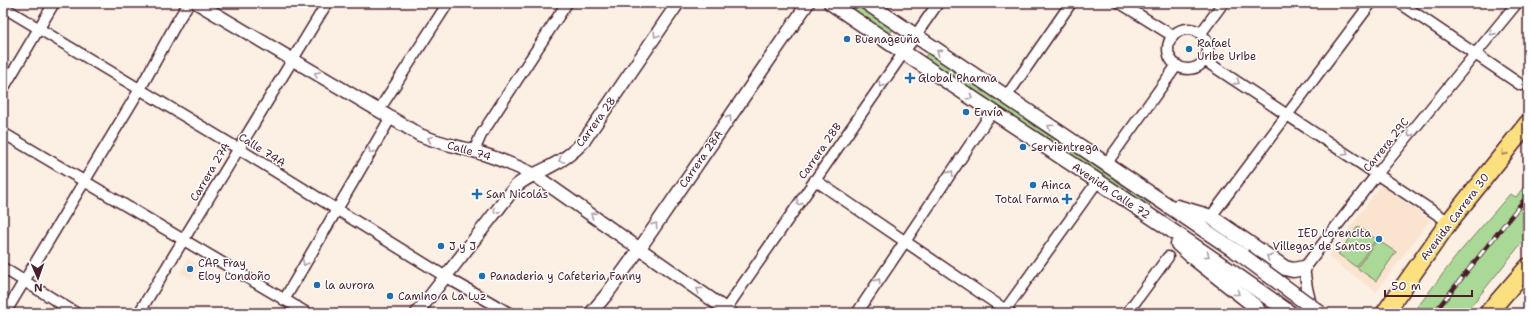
<svg xmlns="http://www.w3.org/2000/svg" width="1531" height="316" viewBox="0 0 1531 316" font-family="'Shantell Sans',sans-serif">
<style>
.built{fill:#fae4d0}
.green{fill:#aad897;stroke:#7a7c61}
.lines{fill:none;stroke-linecap:round;stroke-linejoin:round}
.minor-casing{stroke:#4a1f2b;stroke-width:13}
.tertiary-casing{stroke:#4a1f2b;stroke-width:15}
.secondary-casing{stroke:#4a1f2b;stroke-width:17}
.trunk-casing{stroke:#4a1f2b;stroke-width:20}
.minor{stroke:#fff;stroke-width:10}
.tertiary{stroke:#fff;stroke-width:12}
.secondary{stroke:#fff;stroke-width:14}
.trunk{stroke:#fce080;stroke-width:17}
.rail-casing{stroke:#4a1f2b;stroke-width:4.5}
.rail{stroke:#fff;stroke-width:3;stroke-dasharray:9;stroke-linecap:butt}
.secondary-bridge-casing{stroke:#4a1f2b;stroke-width:17;stroke-linecap:butt}
.secondary-bridge{stroke:#fff;stroke-width:14}
.oneway{stroke:#ae9aa0}
.oneway2{stroke:#a38056}
.poi-dot{fill:#1f6fb2;stroke:#fff;stroke-width:1.5}
.labels{text-anchor:middle;dominant-baseline:central;stroke-width:3;stroke-linejoin:round;paint-order:stroke}
.poi-label{font-size:11px;fill:#4a1f2b;stroke:#fff;text-anchor:start}
.street-label{font-size:11px;fill:#4a1f2b;stroke:#fff}
</style>
<rect width="100%" height="100%" fill="#fcefe3"/>
<filter id="ink" filterUnits="userSpaceOnUse"><feTurbulence type="fractalNoise" baseFrequency=".025" numOctaves="2"/><feDisplacementMap in="SourceGraphic" scale="8" xChannelSelector="R" yChannelSelector="G"/><feConvolveMatrix kernelMatrix="1 2 1 2 8 2 1 2 1" color-interpolation-filters="sRGB"/></filter>
<g filter="url(#ink)">
<!-- built -->
<g class="built">
<polygon points="1381,185 1430,220 1376,292 1328,257"/>
<polygon points="188,259 199,266 191,279 180,273"/>
</g>
<!-- green -->
<g class="green">
<polygon points="841,3 856,3 893,29 889,35"/>
<polygon points="928,52 1084,155 1150,204 1147,207 924,59"/>
<polygon points="1528,181 1528,235 1472,305 1465,313 1413,313 1458,254 1510,194 1516,197"/>
<polygon points="1358,226 1376,239 1356,267 1338,254"/>
<polygon points="1377,240 1396,252 1376,281 1357,268"/>
</g>
<g class="lines">
<defs>
<g id="minor">
<polyline points="1120,3 1173,36"/>
<polyline points="1400,3 1521,85"/>
<polyline points="3,7 239,149 446,277 509,313"/>
<circle cx="1188" cy="49" r="20"/>
<polyline points="1201,33 1223,3"/>
<polyline points="1204,60 1449,222"/>
<polyline points="3,89 54,3"/>
<polyline points="1006,97 1071,3"/>
<polyline points="379,110 448,3"/>
<polyline points="3,133 307,313"/>
<polyline points="474,151 481,135 567,3"/>
<polyline points="1106,164 1177,65"/>
<polyline points="815,180 1010,313"/>
<polyline points="1215,211 1371,3"/>
<polyline points="3,268 76,313"/>
<polyline points="284,300 391,117"/>
<polyline points="1312,309 1307,288 1304,268 1377,174 1517,3"/>
<polyline points="5,313 140,89 178,20 189,3"/>
<polyline points="139,313 327,3"/>
<polyline points="723,313 938,3"/>
<polyline points="857,313 992,112"/>
<polyline points="1003,313 1097,182"/>
<polyline points="1127,313 1168,257"/>
</g>
<g id="tertiary">
<path d="M197 3 420 135C438 143 456 146 474 151 494 157 514 165 533 174L731 313"/>
<path d="M417 313 516 186C527 177 538 173 551 166 563 160 574 152 583 142L678 3"/>
<polyline points="591,313 607,294 640,248 808,3"/>
</g>
<g id="secondary">
<path d="M831 3C983 108 1140 205 1290 313"/>
<polyline points="867,3 1243,256"/>
<polyline points="1177,207 1211,217 1285,268 1293,270 1304,268"/>
<polyline points="1178,244 1195,259 1256,307 1259,313"/>
</g>
<g id="trunk">
<polyline points="1385,313 1449,222 1528,123"/>
<polyline points="1488,313 1528,267"/>
</g>
</defs>
<!-- minor casing -->
<use href="#minor" class="minor-casing"/>
<!-- tertiary casing -->
<use href="#tertiary" class="tertiary-casing"/>
<!-- secondary casing -->
<use href="#secondary" class="secondary-casing"/>
<!-- trunk casing -->
<use href="#trunk" class="trunk-casing"/>
<!-- minor -->
<use href="#minor" class="minor"/>
<!-- tertiary -->
<use href="#tertiary" class="tertiary"/>
<!-- secondary -->
<use href="#secondary" class="secondary"/>
<!-- trunk -->
<use href="#trunk" class="trunk"/>
<defs>
<polyline id="rail" points="1434,313 1528,195"/>
</defs>
<!-- rail casing -->
<use href="#rail" class="rail-casing"/>
<!-- rail -->
<use href="#rail" class="rail"/>
<defs>
<polyline id="secondary-bridge" points="1243,256 1320,313"/>
</defs>
<!-- secondary-bridge casing -->
<use href="#secondary-bridge" class="secondary-bridge-casing"/>
<!-- secondary-bridge -->
<use href="#secondary-bridge" class="secondary-bridge"/>
</g>
<!-- one-way arrows -->
<defs><path id="oneway-chevron" d="M-2-3.5L2.5 0L-2 3.5" fill="none" stroke-width="1.6" stroke-linecap="round" stroke-linejoin="round"/></defs>
<g class="oneway">
<use href="#oneway-chevron" transform="translate(1492 33) rotate(129)"/>
<use href="#oneway-chevron" transform="translate(656 35) rotate(124)"/>
<use href="#oneway-chevron" transform="translate(939 52) rotate(-146)"/>
<use href="#oneway-chevron" transform="translate(317 74) rotate(-149)"/>
<use href="#oneway-chevron" transform="translate(1237 82) rotate(33)"/>
<use href="#oneway-chevron" transform="translate(881 85) rotate(125)"/>
<use href="#oneway-chevron" transform="translate(970 97) rotate(34)"/>
<use href="#oneway-chevron" transform="translate(729 118) rotate(-55)"/>
<use href="#oneway-chevron" transform="translate(1050 127) rotate(-146)"/>
<use href="#oneway-chevron" transform="translate(1410 134) rotate(129)"/>
<use href="#oneway-chevron" transform="translate(430 139) rotate(-158)"/>
<use href="#oneway-chevron" transform="translate(371 151) rotate(120)"/>
<use href="#oneway-chevron" transform="translate(1346 153) rotate(33)"/>
<use href="#oneway-chevron" transform="translate(561 160) rotate(149)"/>
<use href="#oneway-chevron" transform="translate(951 173) rotate(-56)"/>
<use href="#oneway-chevron" transform="translate(799 203) rotate(125)"/>
<use href="#oneway-chevron" transform="translate(496 211) rotate(127)"/>
<use href="#oneway-chevron" transform="translate(593 215) rotate(-145)"/>
<use href="#oneway-chevron" transform="translate(655 225) rotate(-55)"/>
<use href="#oneway-chevron" transform="translate(1207 255) rotate(34)"/>
<use href="#oneway-chevron" transform="translate(1269 257) rotate(-145)"/>
<use href="#oneway-chevron" transform="translate(305 263) rotate(120)"/>
<use href="#oneway-chevron" transform="translate(878 281) rotate(-56)"/>
<use href="#oneway-chevron" transform="translate(699 290) rotate(-144)"/>
<use href="#oneway-chevron" transform="translate(1237 293) rotate(38)"/>
</g>
<use class="oneway2" href="#oneway-chevron" transform="translate(1504 153) rotate(129)"/>
</g>
<!-- markers -->
<g class="poi-dot">
<circle cx="847" cy="39" r="4"/>
<circle cx="1189" cy="49" r="4"/>
<path d="M908 72h4v4h4v4h-4v4h-4v-4h-4v-4h4z"/>
<circle cx="966" cy="112" r="4"/>
<circle cx="1023" cy="147" r="4"/>
<circle cx="1033" cy="185" r="4"/>
<path d="M475 188h4v4h4v4h-4v4h-4v-4h-4v-4h4z"/>
<path d="M1065 193h4v4h4v4h-4v4h-4v-4h-4v-4h4z"/>
<circle cx="1379" cy="239" r="4"/>
<circle cx="441" cy="246" r="4"/>
<circle cx="190" cy="269" r="4"/>
<circle cx="482" cy="276" r="4"/>
<circle cx="317" cy="285" r="4"/>
<circle cx="390" cy="296" r="4"/>
</g>
<g class="labels">
<!-- poi labels -->
<g class="poi-label">
<text x="855" y="39">Buenageuña</text>
<text x="1197" y="43">Rafael<tspan x="1197" dy="13">Uribe Uribe</tspan></text>
<text x="918" y="78">Global Pharma</text>
<text x="974" y="112">Envía</text>
<text x="1031" y="147">Servientrega</text>
<text x="1041" y="185">Ainca</text>
<text x="486" y="194">San Nicolás</text>
<text x="1059" y="199" text-anchor="end">Total Farma</text>
<text x="1371" y="233" text-anchor="end">IED Lorencita<tspan x="1371" dy="13">Villegas de Santos</tspan></text>
<text x="449" y="246">J y J</text>
<text x="198" y="263">CAP Fray<tspan x="198" dy="13">Eloy Londoño</tspan></text>
<text x="490" y="276">Panaderia y Cafeteria Fanny</text>
<text x="325" y="285">la aurora</text>
<text x="398" y="296">Camino a La Luz</text>
</g>
<!-- street labels -->
<g class="street-label">
<text transform="translate(596 122) rotate(-54)">Carrera 28</text>
<text transform="translate(1386 145) rotate(-51)">Carrera 29C</text>
<text transform="translate(262 150) rotate(32)">Calle 74A</text>
<text transform="translate(469 151) rotate(16)">Calle 74</text>
<text transform="translate(820 151) rotate(-55)">Carrera 28B</text>
<text transform="translate(701 159) rotate(-55)">Carrera 28A</text>
<text transform="translate(210 172) rotate(-59)">Carrera 27A</text>
<text transform="translate(1111 191) rotate(34)">Avenida Calle 72</text>
<text transform="translate(1455 217) rotate(-53)">Avenida Carrera 30</text>
</g>
</g>
<!-- margin -->
<rect width="1531" height="316" fill="none" stroke="#fff" stroke-width="16"/>
<rect x="8" y="8" width="1515" height="300" fill="none" stroke="#4a1f2b" stroke-width="1.5" filter="url(#ink)"/>
<!-- north arrow -->
<g transform="translate(38 278) rotate(178)" stroke="#ffffff" stroke-width="3" paint-order="stroke">
<path d="M0-3L7 15L0 10L-7 15Z" fill="#4a1f2b"/>
<text y="-6" font-size="11" font-weight="bold" text-anchor="middle" fill="#4a1f2b">N</text>
</g>
<!-- scale -->
<path d="M1385 290v6h87v-6" fill="none" stroke="#4a1f2b" stroke-width="2"/>
<text x="1391" y="290" font-size="12" fill="#4a1f2b" stroke="#ffffff" stroke-width="3" paint-order="stroke">50 m</text>
</svg>
